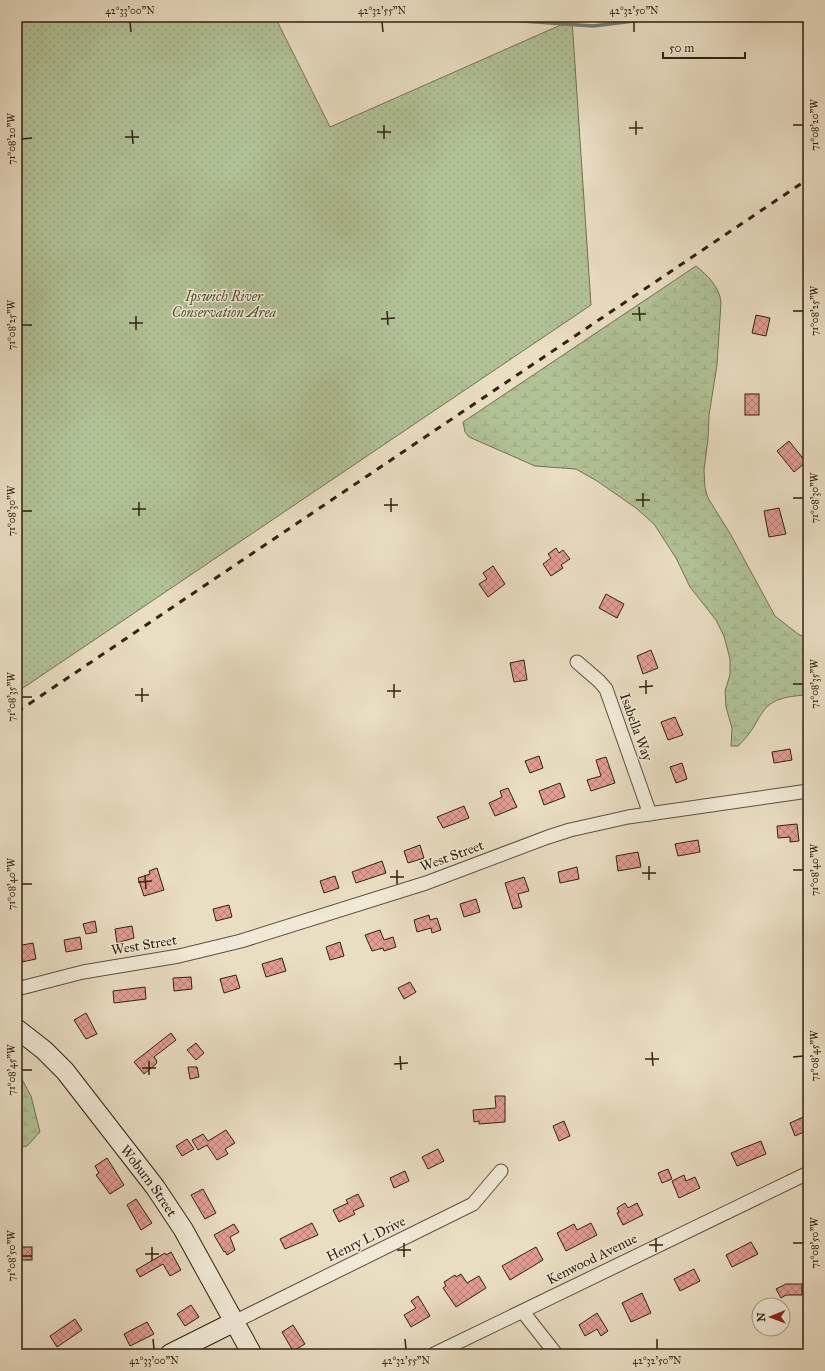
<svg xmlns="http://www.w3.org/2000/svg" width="825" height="1371" viewBox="0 0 825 1371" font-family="'IM FELL Great Primer',serif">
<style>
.grass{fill:url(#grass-dots);stroke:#717254}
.wetland{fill:url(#wetland-marsh);stroke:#717254}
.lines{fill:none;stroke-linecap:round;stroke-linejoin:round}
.stream{stroke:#6f7d75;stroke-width:3.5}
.building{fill:url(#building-cross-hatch);stroke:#312110}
.street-casing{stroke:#5f503c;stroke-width:15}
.secondary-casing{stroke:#312110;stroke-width:21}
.street{stroke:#f1e9d7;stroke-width:13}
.secondary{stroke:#f1e9d7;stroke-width:19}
.rail{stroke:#312110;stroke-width:3;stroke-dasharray:7 7;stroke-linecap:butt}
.ticks{fill:none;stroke:#312110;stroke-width:1.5}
.labels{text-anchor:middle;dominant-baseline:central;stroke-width:3;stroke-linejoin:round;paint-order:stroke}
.park-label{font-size:14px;font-style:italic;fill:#575138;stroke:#f1e9d7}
.street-label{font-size:14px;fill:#312110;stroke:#f1e9d7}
.neatline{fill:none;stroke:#312110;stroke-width:1.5}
.ticks-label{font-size:10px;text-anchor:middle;fill:#312110}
</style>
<defs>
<pattern id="grass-dots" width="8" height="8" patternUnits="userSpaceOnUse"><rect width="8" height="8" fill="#b1c297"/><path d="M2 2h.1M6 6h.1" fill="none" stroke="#99a681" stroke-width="1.8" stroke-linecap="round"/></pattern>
<pattern id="wetland-marsh" width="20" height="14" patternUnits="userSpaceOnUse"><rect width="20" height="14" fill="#b1c297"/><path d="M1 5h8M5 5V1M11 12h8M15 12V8" fill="none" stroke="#99a681"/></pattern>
<pattern id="building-cross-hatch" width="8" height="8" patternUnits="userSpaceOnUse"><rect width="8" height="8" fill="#e29c93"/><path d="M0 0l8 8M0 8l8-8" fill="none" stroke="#b87f77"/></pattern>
</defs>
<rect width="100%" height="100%" fill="#e9ddc2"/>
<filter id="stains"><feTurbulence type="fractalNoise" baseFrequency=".005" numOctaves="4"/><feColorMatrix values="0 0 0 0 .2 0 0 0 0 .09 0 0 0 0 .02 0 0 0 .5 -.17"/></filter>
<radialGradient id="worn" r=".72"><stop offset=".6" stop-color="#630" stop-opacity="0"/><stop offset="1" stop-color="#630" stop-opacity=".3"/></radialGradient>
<!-- grass -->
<polygon class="grass" points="17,17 275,17 330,127 572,20 591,305 17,692"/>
<!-- wetland -->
<g class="wetland">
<path d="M696 266C708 276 719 286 721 302L717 365 709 415 708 439 704 470 705 488 708 498 731 535 775 616 798 634 808 639V695C753 697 768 718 738 746H731L732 728 726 707 725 691 730 675V659L724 636 716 620 690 587 676 558 654 524 636 508 597 481 576 469 535 466 469 437 465 432 463 422Z"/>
<polygon points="17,1070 31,1096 40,1132 27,1146 17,1148"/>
</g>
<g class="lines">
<!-- stream -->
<g class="stream">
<polyline points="228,17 235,17"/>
<polyline points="467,17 593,26 667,17"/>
</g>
</g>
<!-- building -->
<g class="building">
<polygon points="756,315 770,318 766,336 752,333"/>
<rect x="745" y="394" width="14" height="21"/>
<polygon points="789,441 806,462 794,472 777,451"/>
<polygon points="779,508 786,534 769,537 764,511"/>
<polygon points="556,548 559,553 563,550 570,559 561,565 563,568 551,576 543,564 551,558 548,554"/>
<polygon points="493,566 505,584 488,597 479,584 487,579 483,573"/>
<polygon points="606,594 624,604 617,618 599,608"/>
<polygon points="651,650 658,668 643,674 637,656"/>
<polygon points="524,660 527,680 514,682 510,663"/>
<polygon points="675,717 683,735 668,740 661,722"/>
<polygon points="790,749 792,760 774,763 772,752"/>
<polygon points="539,756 543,768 530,773 525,761"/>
<polygon points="606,757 615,783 591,791 587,780 601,776 596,760"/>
<polygon points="682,763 687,779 676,783 670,767"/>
<polygon points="560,783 565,797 544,805 539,791"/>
<polygon points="508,788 517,807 495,816 489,803 502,797 500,791"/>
<polygon points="464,806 469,818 443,828 437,817"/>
<polygon points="797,824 799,841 790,842 790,837 778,838 777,826"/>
<polygon points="698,840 700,852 678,856 675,844"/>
<polygon points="420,845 424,858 408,863 404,851"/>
<polygon points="638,852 641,867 618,871 616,856"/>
<polygon points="382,861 386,873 356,883 352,872"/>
<polygon points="577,867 579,879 560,883 558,872"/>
<polygon points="157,868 164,890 144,896 138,878 150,874 149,871"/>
<polygon points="335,876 339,888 324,893 320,881"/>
<polygon points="524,877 529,891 518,894 522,907 513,909 505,883"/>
<polygon points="476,899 480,912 464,917 460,904"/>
<polygon points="229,905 232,917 216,921 213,909"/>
<polygon points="429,915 430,920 437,918 441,930 432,933 431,928 417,932 414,920"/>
<polygon points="95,921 97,932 86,934 83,924"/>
<polygon points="132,926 134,938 117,943 115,929"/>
<polygon points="380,930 384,940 393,937 396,947 384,951 383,948 372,951 365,935"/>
<polygon points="80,937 82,949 66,952 64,940"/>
<polygon points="340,942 344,956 330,960 326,947"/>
<polygon points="33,943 36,959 17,963 17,946"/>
<polygon points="282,958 286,971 266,977 262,964"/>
<polygon points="236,975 240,988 224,993 220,979"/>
<polygon points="191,977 192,989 174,991 173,978"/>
<polygon points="410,982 416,992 404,999 398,988"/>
<polygon points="145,987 146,999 114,1003 113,991"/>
<polygon points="86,1013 97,1034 86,1039 74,1020"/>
<polygon points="171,1033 176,1040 154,1057 157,1061 156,1064 144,1074 134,1062"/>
<polygon points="196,1043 204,1053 196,1060 187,1050"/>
<polygon points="188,1067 197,1067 199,1077 190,1079"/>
<polygon points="495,1096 505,1096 505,1122 479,1124 479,1121 474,1122 473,1110 496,1108"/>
<polygon points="808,1115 808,1130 795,1136 790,1123"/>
<polygon points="564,1121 570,1136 559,1141 553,1126"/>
<polygon points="226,1130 235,1143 225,1149 228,1154 217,1160 207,1145 198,1150 192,1140 203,1134 208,1141"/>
<polygon points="187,1139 194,1149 182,1156 176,1146"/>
<polygon points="761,1141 766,1154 737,1166 731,1153"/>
<polygon points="438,1149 444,1161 428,1169 422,1157"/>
<polygon points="107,1158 124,1185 110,1194 96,1175 99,1173 95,1166"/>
<polygon points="668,1169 672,1179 662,1183 658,1173"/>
<polygon points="405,1171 409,1181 394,1188 390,1178"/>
<polygon points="684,1175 686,1181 695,1177 700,1188 679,1198 672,1181"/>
<polygon points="203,1189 216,1213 205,1219 191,1195"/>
<polygon points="358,1194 364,1206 353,1211 355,1214 339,1222 333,1210 348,1203 346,1200"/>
<polygon points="136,1199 152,1223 141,1230 127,1205"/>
<polygon points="625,1203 628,1208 637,1203 643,1215 623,1225 617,1213 619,1212 617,1208"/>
<polygon points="312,1223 318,1235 285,1249 280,1239"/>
<polygon points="591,1223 597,1235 566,1251 557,1233 574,1224 577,1230"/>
<polygon points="234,1224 239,1232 230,1237 235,1250 227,1255 225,1251 224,1252 214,1235"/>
<polygon points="751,1242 758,1254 732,1267 726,1255"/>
<rect x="17" y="1247" width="15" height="13"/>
<polygon points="536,1247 543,1260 510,1280 502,1266"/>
<polygon points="171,1252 181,1270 170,1276 163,1264 140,1277 136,1270 165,1253 166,1255"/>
<polygon points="694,1269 700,1281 680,1291 674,1279"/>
<polygon points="461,1274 467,1283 479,1276 486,1288 456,1307 443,1288 446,1286 444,1282 455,1275 456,1277"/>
<polygon points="786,1284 802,1284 802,1295 786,1295 781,1298 776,1289"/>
<polygon points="642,1293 651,1313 631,1322 622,1303"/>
<polygon points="418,1296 430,1316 411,1327 404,1315 416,1308 411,1301"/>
<polygon points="191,1305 199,1317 185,1326 177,1314"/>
<polygon points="597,1313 608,1331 601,1336 597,1329 585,1336 579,1325"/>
<polygon points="75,1319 82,1330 57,1347 50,1336"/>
<polygon points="147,1322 154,1334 130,1346 124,1334"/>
<polygon points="293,1325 305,1344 293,1351 282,1332"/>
</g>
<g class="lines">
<defs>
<g id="street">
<polyline points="577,662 599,681 606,689 650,814"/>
<polyline points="17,989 83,972 179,956 241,941 426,883 548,837 570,830 628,817 808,791"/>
<polyline points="523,1312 556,1354"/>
<polyline points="234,1322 473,1204 501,1171"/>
<polyline points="434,1354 808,1173"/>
</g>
<g id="secondary">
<path id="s1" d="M17 1029 44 1050 65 1071 155 1187 183 1229 252 1354"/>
<polyline points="170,1354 234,1322"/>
</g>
</defs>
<!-- street casing -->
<use href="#street" class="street-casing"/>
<!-- secondary casing -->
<use href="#secondary" class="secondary-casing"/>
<!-- street -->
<use href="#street" class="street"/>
<!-- secondary -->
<use href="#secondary" class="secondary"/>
<!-- rail -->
<polyline class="rail" points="17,712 808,179"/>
</g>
<!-- ticks -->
<path class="ticks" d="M130 22 131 32M382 22 383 32M634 22V32M636 121V135M384 125V139M793 125H803M629 128H643M132 130 133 144M377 132H391M125 137H139M22 139 32 138M639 307 640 321M387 311 388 325M793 311H803M632 314H646M136 316V330M381 319 395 318M129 323H143M22 325H32M643 493V507M391 498V512M793 498H803M636 500H650M139 502V516M384 505H398M132 509H146M22 511H32M646 680V694M394 684V698M793 684H803M639 687 653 686M142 688V702M387 691H401M135 695H149M22 697H32M649 866V880M397 870V884M793 870H803M642 873H656M145 875 146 889M390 877H404M138 882 152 881M22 884H32M652 1052 653 1066M400 1056 401 1070M793 1057 803 1056M645 1059H659M149 1061V1075M394 1064 408 1063M142 1068H156M22 1070H32M656 1238V1252M404 1243V1257M793 1243H803M649 1245H663M152 1247V1261M397 1250H411M145 1254H159M22 1256H32M153 1339 154 1349M405 1339 406 1349M657 1339V1349"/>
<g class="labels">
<!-- park labels -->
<g class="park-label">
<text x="224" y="296">Ipswich River<tspan x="224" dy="16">Conservation Area</tspan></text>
</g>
<!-- street labels -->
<g class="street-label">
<text transform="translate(636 727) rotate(70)">Isabella Way</text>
<text transform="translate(452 856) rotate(-20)">West Street</text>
<text transform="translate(144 945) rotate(-9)">West Street</text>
<text stroke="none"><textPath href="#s1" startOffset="202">Woburn Street</textPath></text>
<text transform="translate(366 1239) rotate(-26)">Henry L Drive</text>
<text transform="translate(592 1259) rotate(-26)">Kenwood Avenue</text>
</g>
</g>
<!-- margin -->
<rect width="825" height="1371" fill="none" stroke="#e9ddc2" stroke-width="44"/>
<!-- north arrow -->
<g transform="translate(771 1317) rotate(269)"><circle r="19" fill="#f1e9d7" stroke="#a49987"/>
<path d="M0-3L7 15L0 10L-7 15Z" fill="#8f2418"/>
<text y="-6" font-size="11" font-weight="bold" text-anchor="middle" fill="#312110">N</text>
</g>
<!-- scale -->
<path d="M663 52v6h82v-6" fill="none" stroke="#312110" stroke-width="2"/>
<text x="669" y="52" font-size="12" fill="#312110" stroke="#f1e9d7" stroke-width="3" paint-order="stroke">50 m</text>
<rect x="22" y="22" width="781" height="1327" class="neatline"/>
<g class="ticks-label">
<text x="130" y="14">42°33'00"N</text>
<text x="382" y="14">42°32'55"N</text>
<text x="634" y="14">42°32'50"N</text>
<text transform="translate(814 125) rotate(-90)" y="4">71°08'20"W</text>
<text transform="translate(11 139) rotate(-90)" y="4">71°08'20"W</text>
<text transform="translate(814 311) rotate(-90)" y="4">71°08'25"W</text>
<text transform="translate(11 325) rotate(-90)" y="4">71°08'25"W</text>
<text transform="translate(814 498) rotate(-90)" y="4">71°08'30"W</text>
<text transform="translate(11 511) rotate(-90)" y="4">71°08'30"W</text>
<text transform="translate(814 684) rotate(-90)" y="4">71°08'35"W</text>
<text transform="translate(11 697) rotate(-90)" y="4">71°08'35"W</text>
<text transform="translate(814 870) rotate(-90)" y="4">71°08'40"W</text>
<text transform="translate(11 884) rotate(-90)" y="4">71°08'40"W</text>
<text transform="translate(814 1056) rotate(-90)" y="4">71°08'45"W</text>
<text transform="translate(11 1070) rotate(-90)" y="4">71°08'45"W</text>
<text transform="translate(814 1243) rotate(-90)" y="4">71°08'50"W</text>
<text transform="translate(11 1256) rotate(-90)" y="4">71°08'50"W</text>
<text x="154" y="1364">42°33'00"N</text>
<text x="406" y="1364">42°32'55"N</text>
<text x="657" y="1364">42°32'50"N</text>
</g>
<rect width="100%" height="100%" filter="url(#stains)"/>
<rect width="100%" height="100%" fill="url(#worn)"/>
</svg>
